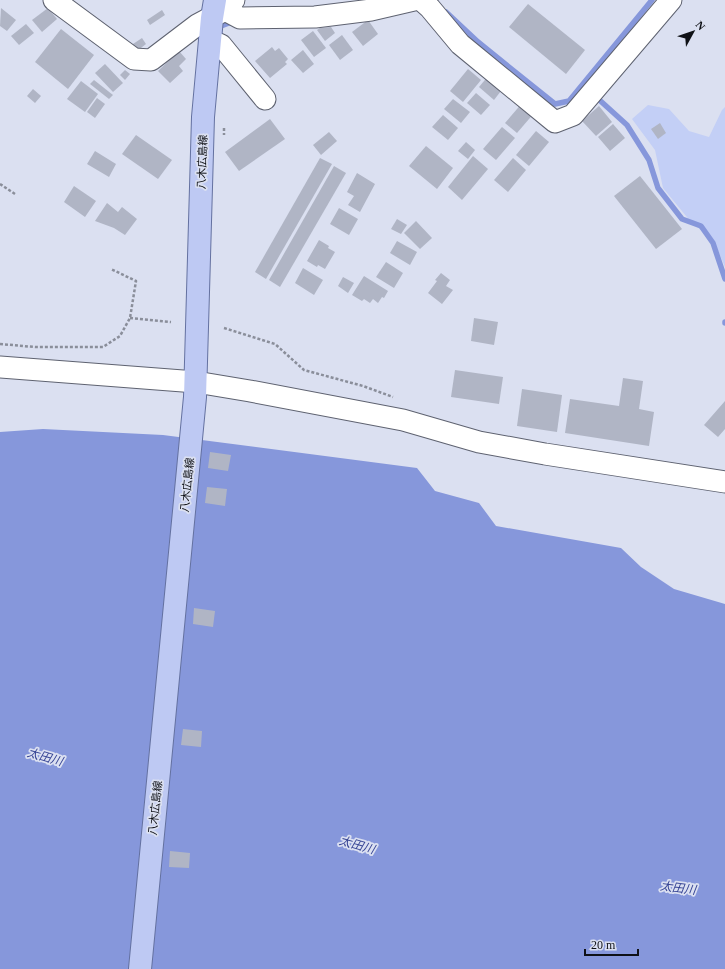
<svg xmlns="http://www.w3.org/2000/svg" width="725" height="969" viewBox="0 0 725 969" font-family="'Times New Roman','Noto Sans JP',serif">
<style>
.green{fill:#c3cff6}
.water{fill:#8697db}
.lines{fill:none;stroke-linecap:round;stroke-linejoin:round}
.stream{stroke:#8697db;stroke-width:5.5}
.building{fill:#b0b5c5}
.minor-casing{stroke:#5e6270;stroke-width:23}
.major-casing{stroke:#6471a0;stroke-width:24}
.path{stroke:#8a8e9a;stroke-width:2.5;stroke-dasharray:3 2;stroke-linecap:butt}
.minor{stroke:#fff;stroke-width:21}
.major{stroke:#bec9f3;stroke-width:22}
.labels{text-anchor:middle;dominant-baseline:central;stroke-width:3.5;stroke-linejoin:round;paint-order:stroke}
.street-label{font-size:11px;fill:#0f1116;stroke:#dbe0f1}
.water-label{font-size:12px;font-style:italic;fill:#374595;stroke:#dbe0f1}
</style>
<rect width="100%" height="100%" fill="#dbe0f1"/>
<!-- green -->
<polygon class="green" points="648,105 669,109 689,131 709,137 722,110 725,107 725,267 714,241 691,222 663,188 655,150 632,119"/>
<!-- water -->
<polygon class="water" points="43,429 163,435 417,468 435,491 479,503 496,526 621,548 641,567 674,589 725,604 725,969 0,969 0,432"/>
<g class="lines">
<!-- stream -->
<g class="stream">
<polyline points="446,12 478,42 555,104 569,101 652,0"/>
<polyline points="216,28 234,21"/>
<polyline points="595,96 627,125 649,160 658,188 682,219 701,226 713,243 725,279"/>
<polyline points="725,323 725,322"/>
</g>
</g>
<!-- building -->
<g class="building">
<polygon points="528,4 585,50 566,74 509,27"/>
<polygon points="1,8 16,20 7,31 0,26"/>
<polygon points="48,8 57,19 42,32 32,20"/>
<polygon points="162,10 165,15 150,25 147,20"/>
<polygon points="368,20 378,34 363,46 352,32"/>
<polygon points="26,24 34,33 19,45 11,36"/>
<polygon points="331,27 335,33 325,41 317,30 320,28"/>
<polygon points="61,29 94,55 68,89 35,62"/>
<polygon points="313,31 326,48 314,57 301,40"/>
<polygon points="342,35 353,50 340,60 329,45"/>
<polygon points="142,38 146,44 137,51 130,46"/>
<polygon points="272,47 275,51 279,48 288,59 285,62 287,64 270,78 255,61"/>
<polygon points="303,50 314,64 303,73 291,60"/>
<polygon points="179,51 186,59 179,66 183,71 170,83 158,71"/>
<polygon points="105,64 123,83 113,92 95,73"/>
<polygon points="468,69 481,80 463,102 450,91"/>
<polygon points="125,70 130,74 125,80 120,75"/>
<polygon points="489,75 504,87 494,100 479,87"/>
<polygon points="94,80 113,95 109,99 90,84"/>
<polygon points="81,81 98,94 85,112 67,99"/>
<polygon points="33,89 41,96 35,103 27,96"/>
<polygon points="476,93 490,105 481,115 467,103"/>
<polygon points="97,98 105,104 95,118 87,112"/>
<polygon points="453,99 470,112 461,123 444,109"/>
<polygon points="523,102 535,112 517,133 505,123"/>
<polygon points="599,106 612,122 596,136 582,121"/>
<polygon points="443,115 458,128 448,140 432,127"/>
<polygon points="270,119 285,139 239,171 225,152"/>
<polygon points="660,123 666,133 658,139 651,129"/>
<polygon points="613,124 625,138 610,151 598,137"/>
<polygon points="502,127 515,138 496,160 483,149"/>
<polygon points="536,131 549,142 529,166 516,155"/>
<polygon points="329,132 337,141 321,155 313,145"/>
<polygon points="136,135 172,160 158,179 122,154"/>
<polygon points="466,142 475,150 468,159 458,151"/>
<polygon points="426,146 453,168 437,189 409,166"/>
<polygon points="95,151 116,164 109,177 87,164"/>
<polygon points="473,156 488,169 462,200 448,187"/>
<polygon points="320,158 332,164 266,279 255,272"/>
<polygon points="513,158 526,170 508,192 494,180"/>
<polygon points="334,166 346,173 280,287 269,280"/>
<polygon points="357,173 375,184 360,212 348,205 354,196 347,192"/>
<polygon points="640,176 682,229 656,249 614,196"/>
<polygon points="74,186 96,201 85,217 64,202"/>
<polygon points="107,203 118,212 122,207 137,219 125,235 114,228 95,221"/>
<polygon points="339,208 358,219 349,235 330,224"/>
<polygon points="397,219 407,225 401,234 391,229"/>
<polygon points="416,221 432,238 420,249 404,233"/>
<polygon points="319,240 329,246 328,248 335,252 325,269 318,265 317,267 307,261"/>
<polygon points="397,241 417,252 410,265 390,253"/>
<polygon points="386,262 403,273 394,288 376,277"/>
<polygon points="303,268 323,280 314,295 295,283"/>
<polygon points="441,273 450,280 446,286 453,290 442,304 428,293 437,281 435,280"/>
<polygon points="364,276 388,291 384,298 382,297 378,303 373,299 370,303 364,299 362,301 352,295"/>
<polygon points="343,277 354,283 348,293 338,286"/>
<polygon points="474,318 498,322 494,345 471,341"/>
<polygon points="455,370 503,377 499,404 451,397"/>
<polygon points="623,378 643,381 639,409 654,412 649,446 565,433 570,399 619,406"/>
<polygon points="522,389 562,395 557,432 517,426"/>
<polygon points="725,401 725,429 718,437 704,425"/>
<polygon points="210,452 231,455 228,471 208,468"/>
<polygon points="207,487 227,489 225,506 205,503"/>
<polygon points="194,608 215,611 213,627 193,624"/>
<polygon points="183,729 202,731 201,747 181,745"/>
<polygon points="170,851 190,853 189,868 169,867"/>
</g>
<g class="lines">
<defs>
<g id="minor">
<polyline points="54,0 134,59 151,60 197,25 225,10 234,0"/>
<polyline points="421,0 430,8 460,44 555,122 573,115 671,0"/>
<polyline points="225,10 240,18 315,17 371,10 414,0"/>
<polyline points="210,40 221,45 265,99"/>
<polyline points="0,367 196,382 250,391 403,420 479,442 545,454 725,482"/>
</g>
<polyline id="major" points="140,969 195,397 203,117 212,18 215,0"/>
</defs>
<!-- minor casing -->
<use href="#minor" class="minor-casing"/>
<!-- major casing -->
<use href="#major" class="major-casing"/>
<!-- path -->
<g class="path">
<polyline points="224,128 224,135"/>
<polyline points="0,184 15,194"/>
<polyline points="130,318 171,322"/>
<polyline points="224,328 275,344 304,370 363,386 393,397"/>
<polyline points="0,344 35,347 103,347 120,336 130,318 136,281 111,269"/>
</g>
<!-- minor -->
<use href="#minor" class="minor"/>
<!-- major -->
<use href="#major" class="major"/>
</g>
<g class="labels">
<!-- street labels -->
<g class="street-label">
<text transform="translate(202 162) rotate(-88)">八木広島線</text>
<text transform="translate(187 485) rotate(-84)">八木広島線</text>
<text transform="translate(155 808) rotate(-84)">八木広島線</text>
</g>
<!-- water labels -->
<g class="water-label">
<text transform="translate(45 757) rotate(16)">太田川</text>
<text transform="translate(357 845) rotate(16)">太田川</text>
<text transform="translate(678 888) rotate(7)">太田川</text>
</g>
</g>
<!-- north arrow -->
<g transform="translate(693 32) rotate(50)" stroke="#dbe0f1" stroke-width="3" paint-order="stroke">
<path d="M0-3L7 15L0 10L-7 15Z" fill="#0f1116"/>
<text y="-6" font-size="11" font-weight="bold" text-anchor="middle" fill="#0f1116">N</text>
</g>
<!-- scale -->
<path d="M585 949v6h53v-6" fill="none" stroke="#0f1116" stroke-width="2"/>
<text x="591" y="949" font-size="12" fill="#0f1116" stroke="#dbe0f1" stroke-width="3" paint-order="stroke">20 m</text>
</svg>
